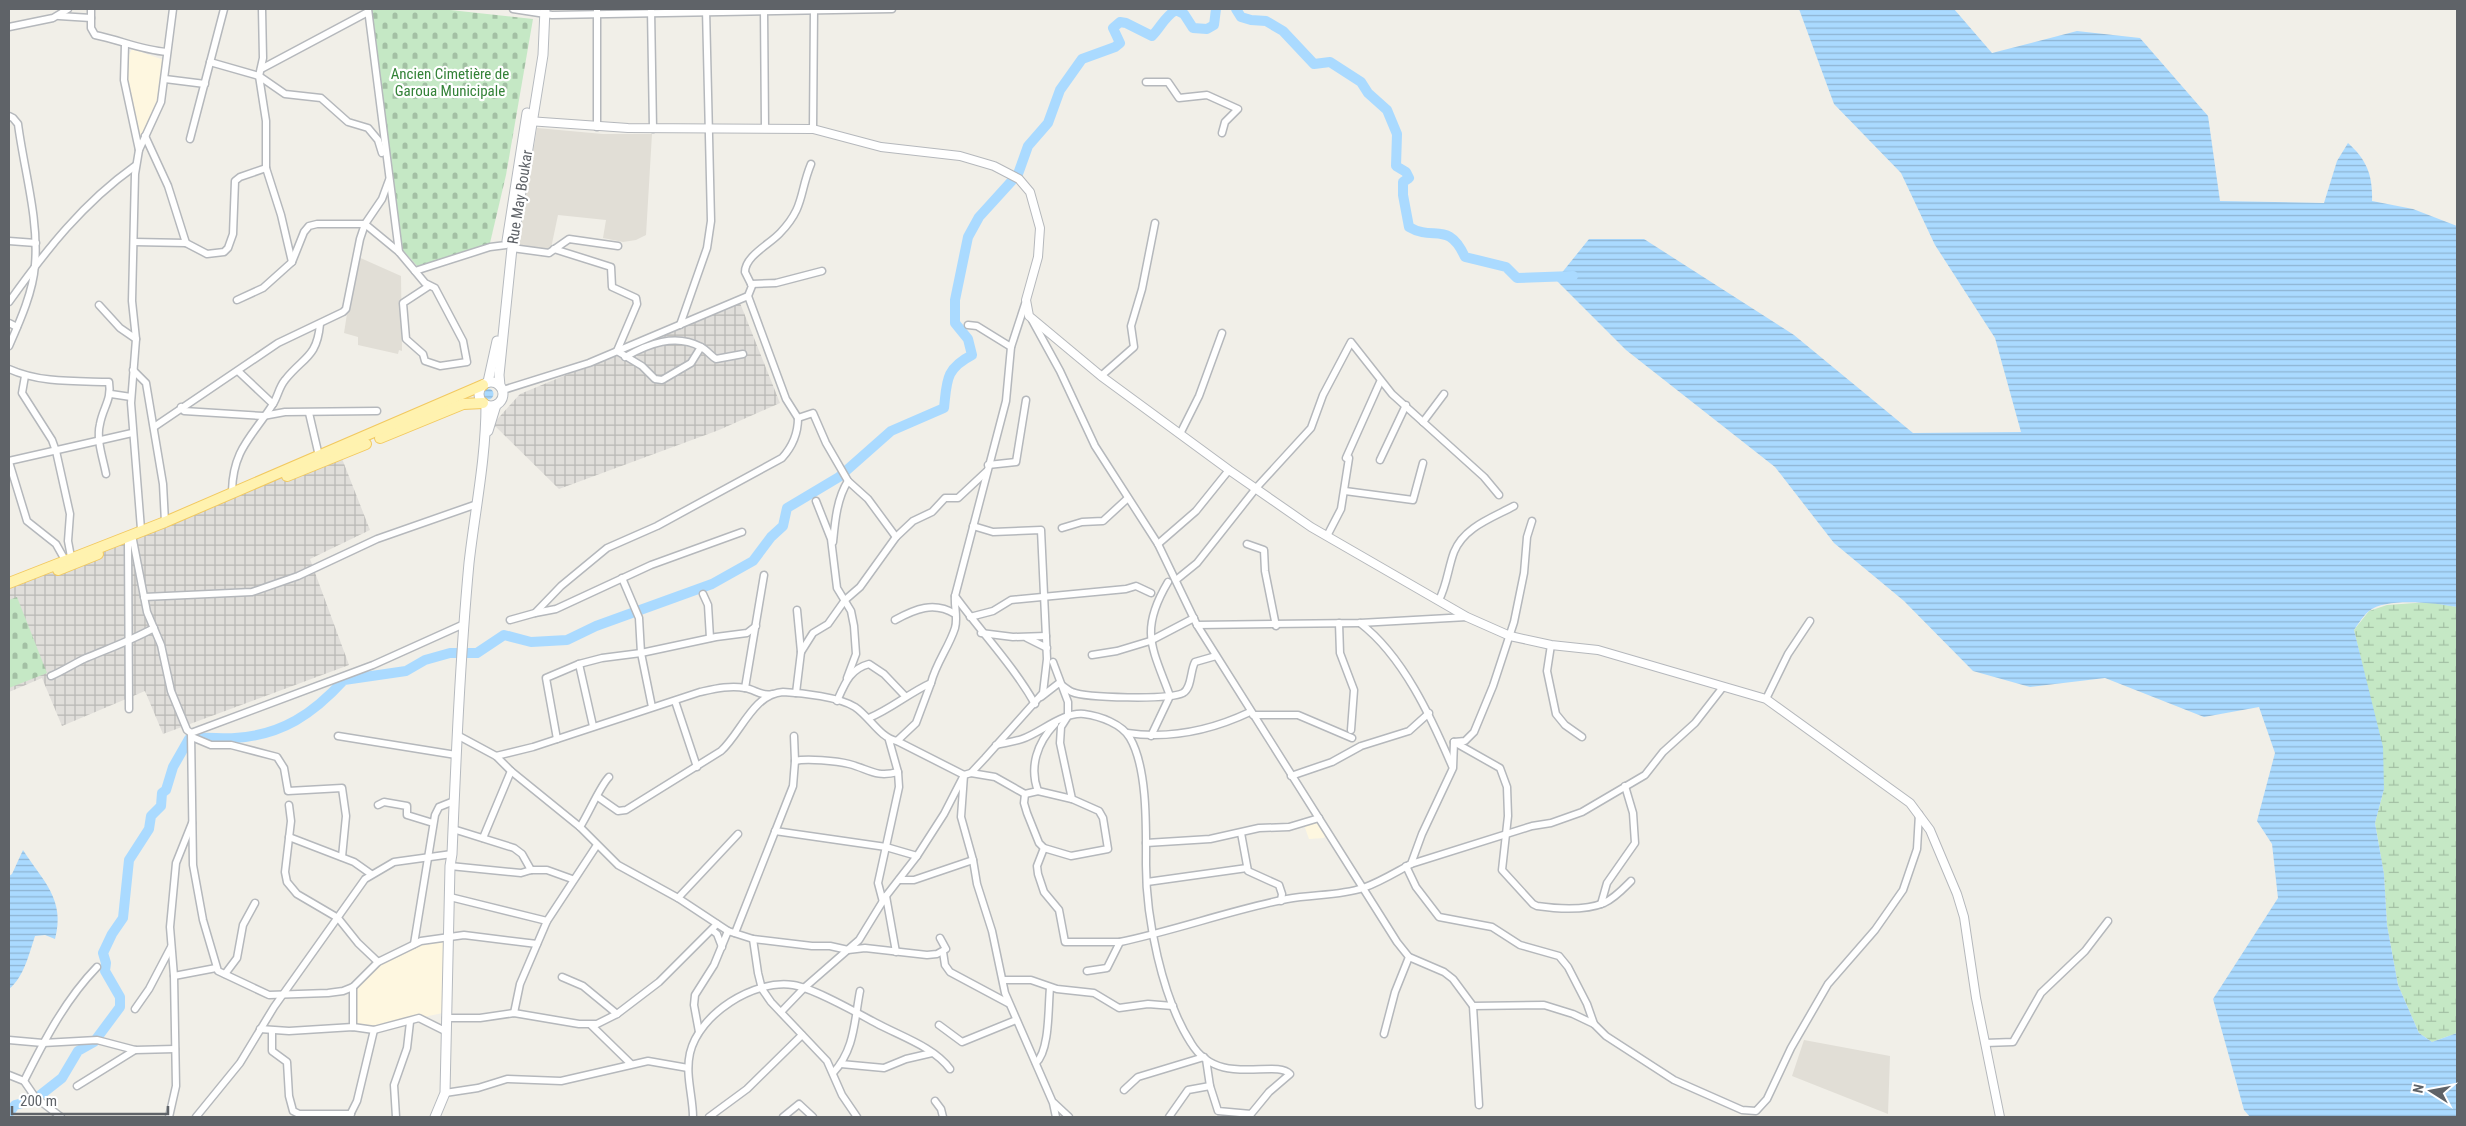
<svg xmlns="http://www.w3.org/2000/svg" width="2466" height="1126" viewBox="0 0 2466 1126" font-family="'Roboto Condensed',sans-serif">
<style>
.commercial{fill:#fef7e0}
.industrial{fill:url(#industrial-grid)}
.education{fill:#e1ded6}
.wetland{fill:url(#wetland-marsh)}
.cemetery{fill:url(#cemetery-stones)}
.water{fill:url(#water-rules)}
.lines{fill:none;stroke-linecap:round;stroke-linejoin:round}
.river{stroke:#aadaff;stroke-width:10}
.minor-casing{stroke:#b5b8bc;stroke-width:9}
.tertiary-casing{stroke:#b5b8bc;stroke-width:10}
.secondary-casing{stroke:#b6babf;stroke-width:11}
.primary-casing{stroke:#f2c960;stroke-width:12}
.minor{stroke:#fff;stroke-width:6}
.tertiary{stroke:#fff;stroke-width:8}
.secondary{stroke:#fff;stroke-width:9}
.primary{stroke:#fff2af;stroke-width:10}
.labels{text-anchor:middle;dominant-baseline:central;stroke-width:4.5;stroke-linejoin:round;paint-order:stroke}
.park-label{font-size:15px;fill:#348238;stroke:#fff}
.street-label{font-size:15px;fill:#5f6368;stroke:#fff}
</style>
<defs>
<pattern id="industrial-grid" width="8" height="8" patternUnits="userSpaceOnUse" patternTransform="scale(1.25)"><rect width="8" height="8" fill="#e0deda"/><path d="M0 4h8M4 0v8" fill="none" stroke="#b9b8b5"/></pattern>
<pattern id="wetland-marsh" width="20" height="14" patternUnits="userSpaceOnUse" patternTransform="scale(1.25)"><rect width="20" height="14" fill="#c5e8c5"/><path d="M1 5h8M5 5V1M11 12h8M15 12V8" fill="none" stroke="#a3c0a4"/></pattern>
<pattern id="cemetery-stones" width="16" height="16" patternUnits="userSpaceOnUse" patternTransform="scale(1.25)"><rect width="16" height="16" fill="#c5e8c5"/><path d="M2 7V4a2 2 0 0 1 4 0v3zM10 15v-3a2 2 0 0 1 4 0v3z" fill="#a3c0a4"/></pattern>
<pattern id="water-rules" width="6" height="5" patternUnits="userSpaceOnUse" patternTransform="scale(1.25)"><rect width="6" height="5" fill="#aadaff"/><path d="M0 2.5h6" fill="none" stroke="#8eb4d2"/></pattern>
</defs>
<rect width="100%" height="100%" fill="#f1efe8"/>
<!-- commercial -->
<g class="commercial">
<polygon points="132,49 164,60 157,110 144,136 139,135 128,79 127,59"/>
<polygon points="1318,820 1326,834 1324,838 1309,839 1304,825"/>
<polygon points="446,939 443,1013 375,1027 355,1025 355,987 380,963 397,953 429,941"/>
</g>
<!-- industrial -->
<g class="industrial">
<polygon points="740,303 780,403 719,430 559,489 493,424 520,394"/>
<polygon points="339,451 370,530 310,559 349,665 163,734 145,691 62,726 42,678 9,692 9,588"/>
</g>
<!-- education -->
<g class="education">
<polygon points="537,128 603,134 652,134 646,235 636,240 623,242 603,238 606,220 558,215 550,253 518,245"/>
<polygon points="356,256 401,276 402,351 399,350 398,354 358,345 358,337 344,333"/>
<polygon points="1804,1040 1890,1056 1888,1114 1792,1076"/>
</g>
<!-- wetland -->
<polygon class="wetland" points="2429,602 2457,607 2457,1033 2432,1042 2419,1033 2398,985 2387,925 2384,874 2375,823 2384,789 2370,698 2354,630 2369,611 2387,605"/>
<!-- cemetery -->
<g class="cemetery">
<polygon points="370,9 441,9 533,19 506,175 490,243 418,267 401,248"/>
<polygon points="17,597 47,673 9,688 9,600"/>
</g>
<!-- water -->
<g class="water">
<path d="M1799 9H1954L1992 53 2077 31 2140 38 2208 116 2220 201 2324 203 2337 161 2348 143C2367 160 2373 176 2372 201L2413 209 2457 226V607C2436 603 2386 597 2369 611 2363 616 2358 624 2354 630L2383 747 2384 789 2375 823 2384 874 2387 925 2398 985 2419 1033 2432 1042 2457 1033V1117H2250L2244 1110 2213 999 2278 898 2272 844 2257 821 2275 753 2259 707 2204 717 2105 678 2030 687 1973 671 1904 601 1834 543 1775 467 1626 350 1556 280 1589 239H1644L1794 335 1913 433 2021 432 1995 338 1935 245 1901 173 1834 104Z"/>
<circle cx="488" cy="394" r="5.5"/>
<path d="M23 850C42 880 66 899 55 939L45 935 35 936C29 954 24 977 9 989V876L12 874Z"/>
</g>
<g class="lines">
<!-- river -->
<g class="river">
<path d="M1236 9 1241 17 1251 20 1266 21 1283 31 1314 64 1330 62 1361 82 1368 93 1387 110 1397 134 1396 166 1406 172 1409 178 1403 182V195L1409 227C1434 242 1448 220 1465 257L1506 267 1517 278 1573 276"/>
<path d="M9 1113 15 1105 34 1100 62 1078 78 1051 94 1042 120 1007V997L105 971 106 963 103 953 112 934 123 918 129 860 149 829 151 816 161 806 162 793 166 790 173 767 189 739C204 736 219 739 235 738 282 735 313 714 344 680L406 671 425 660 450 653H477L504 635 531 642 567 640 596 626 712 584 753 561 771 537 783 526 787 508 839 477 891 431 944 408C947 381 945 369 972 355L968 339 955 323V300L968 237 979 217 1018 174 1028 146 1048 123 1060 90 1082 59 1115 47 1120 43 1113 28 1120 22 1126 23 1152 36C1161 27 1164 17 1176 10L1184 14 1193 28 1207 29 1214 25 1216 9"/>
</g>
<defs>
<g id="minor">
<path d="M91 9V28L95 35C120 40 141 50 167 52"/>
<polyline points="262,9 263,58 259,76 266,121 266,168 281,215 292,262"/>
<polyline points="368,9 399,252"/>
<polyline points="513,9 552,15 892,9"/>
<polyline points="651,9 653,129"/>
<polyline points="764,10 765,128"/>
<polyline points="59,16 91,18"/>
<polyline points="9,27 53,18 68,9"/>
<polyline points="125,44 124,80 139,150"/>
<polyline points="210,62 259,76 285,94 321,98 348,122 368,128 378,140 382,153"/>
<polyline points="261,69 368,12"/>
<polyline points="165,79 205,84"/>
<polyline points="1146,82 1168,82 1179,98 1207,95 1238,109 1225,122 1222,133"/>
<path d="M9 116 13 118 18 124C24 170 39 219 35 265 33 292 20 321 9 346"/>
<polyline points="597,127 597,9"/>
<polyline points="813,129 814,9"/>
<polyline points="145,136 168,186 186,243"/>
<polyline points="190,139 224,9"/>
<polyline points="9,241 36,243"/>
<polyline points="134,242 186,243 207,254 224,252 228,248 233,234 235,181 240,177 266,168"/>
<polyline points="512,248 549,253 569,239 618,246"/>
<polyline points="554,249 611,267 612,287 636,298 637,304 617,351 642,366 655,379 662,380 691,363 701,347"/>
<polyline points="415,271 425,283 435,288 463,341 467,362 440,366 425,361 423,354 406,339 403,303 429,286"/>
<polyline points="751,284 776,283 822,271"/>
<polyline points="748,296 786,399 798,418 813,413 826,443 848,481 868,499 896,537"/>
<polyline points="237,300 263,288 292,262 304,232 309,226 317,224 365,224 399,252 415,271 490,247 506,245"/>
<path d="M9 302C46 250 83 203 135 166"/>
<polyline points="99,305 120,328 136,339"/>
<polyline points="1032,320 1060,371 1095,446 1158,544 1197,625 1397,942 1409,957 1444,972 1453,979 1473,1006 1544,1005 1573,1014 1594,1024 1606,1036 1674,1080 1742,1110 1756,1111 1767,1099 1791,1048 1828,984 1875,930 1903,890 1917,849 1919,814"/>
<polyline points="9,323 17,327"/>
<polyline points="680,325 707,248 711,221 706,9"/>
<polyline points="968,325 977,326 1011,347"/>
<path d="M625 357C648 344 675 333 701 347 707 350 711 356 716 359L743 354"/>
<path d="M9 369C40 383 75 381 109 382 112 400 103 407 100 424 96 440 103 458 106 474"/>
<polyline points="133,370 146,383 163,484 165,522"/>
<polyline points="238,371 273,404"/>
<polyline points="25,376 22,393 52,440 56,451 70,514 68,541 71,557"/>
<polyline points="1101,376 1134,347 1131,326 1142,289 1155,223"/>
<path d="M503 390 589 363 748 296 752 286 745 272C745 256 770 244 780 233 805 207 799 193 811 164"/>
<polyline points="111,394 131,397"/>
<polyline points="181,407 184,411 263,416 285,412 377,411"/>
<polyline points="309,413 319,456"/>
<polyline points="1423,422 1444,394"/>
<polyline points="154,427 278,343 343,312 346,309 360,239 365,224 382,199 389,180"/>
<polyline points="1180,434 1199,396 1222,333"/>
<polyline points="1346,458 1380,382"/>
<polyline points="1380,460 1406,405"/>
<polyline points="9,461 132,433"/>
<polyline points="9,462 27,521 56,544 65,560"/>
<polyline points="988,465 1016,462 1026,400"/>
<path d="M232 491C233 449 252 437 273 404 278 396 279 387 285 380 303 357 317 358 320 324"/>
<polyline points="1345,491 1413,500 1423,463"/>
<polyline points="816,501 831,539 837,588 851,611 854,626 856,654 847,678"/>
<polyline points="1062,528 1082,522 1103,521 1128,498"/>
<polyline points="141,529 131,403 136,339 132,301 135,174 139,150 161,102 173,9"/>
<polyline points="1327,536 1341,509 1349,458"/>
<polyline points="133,540 147,612 161,645 171,691 187,730 191,733 193,865 203,920 218,971 269,995 328,993 343,991 353,987 378,962 421,941 464,935 537,944"/>
<polyline points="128,542 129,709"/>
<path d="M833 542C835 521 837 498 848 481"/>
<polyline points="1158,544 1196,511 1229,470"/>
<polyline points="1247,544 1264,550 1265,571 1276,626"/>
<polyline points="622,578 639,618 641,653 652,707"/>
<polyline points="1176,580 1197,563 1257,487 1311,428 1323,395 1351,342 1392,394 1484,477 1499,495"/>
<polyline points="703,594 708,605 710,638"/>
<path d="M955 596C981 632 1013 665 1035 704"/>
<polyline points="144,597 252,592 298,576 377,539 477,504"/>
<path d="M1439 600C1447 585 1448 568 1454 552 1464 527 1492 518 1514 506"/>
<polyline points="535,613 556,609 651,565 742,532"/>
<polyline points="970,617 993,611 1011,600 1126,589 1136,586 1151,593"/>
<path d="M510 620 535 613 561 586 607 548 657 526 782 458C793 446 798 434 798 418"/>
<path d="M895 620C915 609 934 601 955 614"/>
<polyline points="1339,623 1340,653 1354,690 1351,730"/>
<path d="M1360 623C1403 656 1431 717 1452 766"/>
<polyline points="1197,625 1360,623 1467,617"/>
<polyline points="981,633 1013,637 1046,636"/>
<polyline points="1027,638 1047,648"/>
<polyline points="1551,645 1547,671 1556,714 1565,725 1582,737"/>
<polyline points="801,652 813,633 828,624 845,600 860,587 896,537 913,521 932,512 945,498 958,498 987,471"/>
<polyline points="1092,655 1117,651 1150,641 1194,618"/>
<polyline points="579,664 593,726"/>
<path d="M51 676C63 671 73 664 86 658 110 648 130 641 154 628"/>
<polyline points="745,688 764,575"/>
<polyline points="796,693 801,652 797,610"/>
<path d="M1041 697 1059 683C1063 686 1068 690 1072 692 1086 698 1169 700 1183 693 1192 688 1190 671 1195 662L1216 656"/>
<polyline points="1766,699 1788,654 1810,621"/>
<polyline points="675,701 697,767"/>
<path d="M837 701C845 683 850 669 869 664L884 674 905 696"/>
<polyline points="1253,715 1298,715 1352,738"/>
<path d="M869 718C891 709 909 693 931 683 936 663 949 647 955 628 958 618 954 606 955 596L1006 401 1011 347 1025 304"/>
<polyline points="191,733 373,665 464,624"/>
<path d="M1127 733C1169 739 1212 730 1250 712"/>
<polyline points="457,735 496,756 511,771 580,827 618,865 678,898 728,931 753,939 812,946 830,946 848,950 865,948 927,955 937,954 946,949 940,938"/>
<polyline points="338,736 456,755"/>
<path d="M1151 736 1170 696C1152 647 1139 631 1168 582"/>
<polyline points="192,737 211,745 231,745 277,757 284,768 288,791 342,788 346,816 342,857"/>
<polyline points="557,739 546,678 579,664 602,658 641,653 716,637 747,633 756,626"/>
<polyline points="897,741 916,723 931,683"/>
<path d="M1454 742 1500 768 1507 787 1508 816 1502 870 1533 904 1537 906C1558 909 1584 911 1604 903 1615 898 1623 889 1631 881"/>
<polyline points="1454,742 1465,741 1474,732 1493,686 1514,622 1524,573 1527,537 1532,521"/>
<path d="M996 745C1004 743 1013 742 1022 739 1042 732 1062 712 1084 714 1100 716 1122 724 1130 738 1148 769 1146 830 1146 865 1146 918 1162 998 1191 1043 1219 1089 1275 1058 1290 1074L1269 1092 1251 1114 1218 1111 1210 1086 1206 1059"/>
<path d="M496 756 533 747 700 692C714 689 730 685 745 688 754 689 762 697 772 694"/>
<path d="M795 761C806 758 837 761 849 764 869 769 875 778 898 772"/>
<polyline points="971,773 995,777 1025,794"/>
<polyline points="1291,776 1332,762 1361,746 1409,731 1429,713"/>
<path d="M1038 791C1029 767 1037 743 1055 724"/>
<polyline points="1025,794 1024,803 1027,813 1039,843 1044,848 1071,856 1108,849 1103,818 1099,811 1072,799 1060,743 1061,727 1068,716 1068,702 1053,662"/>
<polyline points="1025,794 1038,791 1072,799"/>
<path d="M598 797 618 811 626 810 721 751C741 733 753 694 783 692 803 693 839 697 855 707 870 717 880 738 897 741L964 775 961 817 973 860 977 884 992 931 1005 993 1053 1103 1056 1117"/>
<polyline points="289,805 291,821 285,872 287,882 297,894 338,918 358,943 378,962"/>
<polyline points="378,805 384,802 407,806 407,815 433,823"/>
<path d="M580 827C589 813 600 786 609 777"/>
<polyline points="453,829 514,848 522,854 531,870"/>
<polyline points="775,831 886,847 917,856"/>
<polyline points="1241,833 1248,871 1279,885 1282,894 1281,901"/>
<polyline points="289,837 354,862 371,874"/>
<polyline points="483,838 511,771"/>
<polyline points="1146,843 1210,839 1259,828 1289,827 1319,818"/>
<polyline points="1044,848 1037,866 1038,874 1044,892 1059,910 1065,942 1120,942"/>
<polyline points="1411,864 1532,826 1551,823 1582,812 1645,775 1663,752 1695,723 1723,687"/>
<polyline points="450,866 521,873 531,870 547,870 572,879"/>
<polyline points="1406,866 1416,887 1439,917 1492,927 1520,945 1559,956 1568,967 1587,1004 1594,1024"/>
<polyline points="899,880 914,880 973,860"/>
<polyline points="1147,882 1247,868"/>
<polyline points="886,896 896,952"/>
<polyline points="450,897 547,921"/>
<polyline points="678,898 738,834"/>
<polyline points="883,902 878,883 899,787 898,772 889,740"/>
<polyline points="1601,904 1607,883 1635,843 1633,813 1625,786"/>
<polyline points="712,930 717,934 722,947"/>
<polyline points="735,933 793,786 795,761 794,736"/>
<polyline points="753,939 758,973 762,989 771,1002 827,1061 842,1095 857,1117"/>
<polyline points="414,944 435,815 439,807 454,801"/>
<polyline points="943,952 945,965 950,972 1008,1003"/>
<path d="M1087 971 1107 968 1120 942C1177 930 1231 910 1287 899 1313 894 1339 896 1363 888 1380 882 1396 872 1411 864L1422 834 1453 768 1454 742"/>
<polyline points="225,974 237,958 243,925 255,903"/>
<polyline points="174,976 216,968"/>
<polyline points="562,977 583,986 617,1014"/>
<polyline points="1003,980 1031,980 1057,989 1094,993 1119,1008 1148,1004 1173,1006"/>
<polyline points="353,987 353,1027"/>
<polyline points="1473,1006 1479,1105"/>
<polyline points="135,1009 149,989 171,947"/>
<polyline points="781,1012 804,988 859,940 886,896 917,856 944,814 964,775 971,773 985,758 1043,693 1047,659 1041,530 993,532 973,526"/>
<polyline points="514,1013 520,984 547,921 597,845"/>
<polyline points="446,1018 480,1018 514,1013 579,1024 597,1024 617,1014 659,982 717,924"/>
<polyline points="591,1025 631,1064"/>
<polyline points="939,1025 962,1042 1016,1020"/>
<polyline points="260,1029 289,1031 353,1027 374,1030 419,1018 445,1031"/>
<polyline points="272,1031 272,1051 287,1062 289,1096 293,1111 299,1114 351,1114"/>
<polyline points="699,1032 694,1005 695,995 714,965 728,931"/>
<polyline points="1384,1034 1395,992 1409,957"/>
<polyline points="9,1040 43,1043 97,1040 135,1050 175,1049"/>
<polyline points="1985,1043 2013,1042 2041,993 2085,951 2108,921"/>
<path d="M1036 1063C1050 1050 1048 1007 1050 988"/>
<polyline points="841,1064 884,1068 906,1059 932,1053"/>
<path d="M833 1073C855 1049 854 1022 860 991"/>
<polyline points="9,1075 24,1081 35,1097 61,1117"/>
<path d="M24 1081C44 1041 65 1000 97 967"/>
<polyline points="77,1086 135,1050"/>
<polyline points="1124,1090 1138,1077 1204,1057"/>
<polyline points="445,1093 478,1088 507,1079 561,1081 648,1061 688,1068"/>
<polyline points="935,1101 941,1109 943,1117"/>
<polyline points="1054,1103 1069,1117"/>
<polyline points="169,1117 176,1086 174,976 170,927 176,863 192,823"/>
<polyline points="196,1117 240,1063 274,1007 365,879 394,862 452,854"/>
<polyline points="349,1117 357,1101 374,1030"/>
<polyline points="396,1117 394,1085 407,1048 410,1022"/>
<path d="M693 1117C693 1096 685 1075 690 1053 699 1014 754 979 793 985 814 988 857 1013 876 1023 900 1036 934 1047 950 1069"/>
<polyline points="709,1117 747,1089 802,1035"/>
<polyline points="783,1117 799,1104 813,1117"/>
<polyline points="1169,1117 1188,1090 1210,1086"/>
</g>
<polyline id="tertiary" points="528,121 628,128 813,129 881,147 960,156 994,166 1019,179 1030,192 1040,228 1038,257 1026,300 1029,316 1101,376 1229,470 1311,527 1467,617 1510,636 1551,645 1598,650 1766,699 1910,803 1930,830 1957,894 1964,917 1976,998 2000,1117"/>
<g id="secondary">
<polyline points="507,241 527,113"/>
<polyline points="488,382 497,341"/>
<circle cx="491" cy="394" r="12"/>
<polyline points="500,386 499,375 512,248 543,55 545,9"/>
<polyline points="488,431 496,405"/>
<path d="M435 1117 445 1093 450 866 452 854C456 757 460 660 469 563 475 510 486 458 486 405"/>
</g>
<g id="primary">
<polyline points="380,438 463,404 483,403"/>
<polyline points="287,476 366,444"/>
<polyline points="58,570 98,554"/>
<polyline points="9,583 165,522 483,385"/>
</g>
</defs>
<!-- minor casing -->
<use href="#minor" class="minor-casing"/>
<!-- tertiary casing -->
<use href="#tertiary" class="tertiary-casing"/>
<!-- secondary casing -->
<use href="#secondary" class="secondary-casing"/>
<!-- primary casing -->
<use href="#primary" class="primary-casing"/>
<!-- minor -->
<use href="#minor" class="minor"/>
<!-- tertiary -->
<use href="#tertiary" class="tertiary"/>
<!-- secondary -->
<use href="#secondary" class="secondary"/>
<!-- primary -->
<use href="#primary" class="primary"/>
</g>
<g class="labels">
<!-- park labels -->
<g class="park-label">
<text x="450" y="74">Ancien Cimetière de<tspan x="450" dy="17">Garoua Municipale</tspan></text>
</g>
<!-- street labels -->
<g class="street-label">
<text transform="translate(520 197) rotate(-81)">Rue May Boukar</text>
</g>
</g>
<!-- border -->
<rect width="2466" height="1126" fill="none" stroke="#5f6368" stroke-width="20"/>
<!-- north arrow -->
<g transform="translate(2431 1091) rotate(281)" stroke="#ffffff" stroke-width="4" paint-order="stroke">
<path d="M0-4L9 19L0 12L-9 19Z" fill="#5f6368"/>
<text y="-8" font-size="14" font-weight="bold" text-anchor="middle" fill="#5f6368">N</text>
</g>
<!-- scale -->
<path d="M12 1106v8h156v-8" fill="none" stroke="#5f6368" stroke-width="2.5"/>
<text x="20" y="1106" font-size="15" fill="#5f6368" stroke="#ffffff" stroke-width="4" paint-order="stroke">200 m</text>
</svg>
